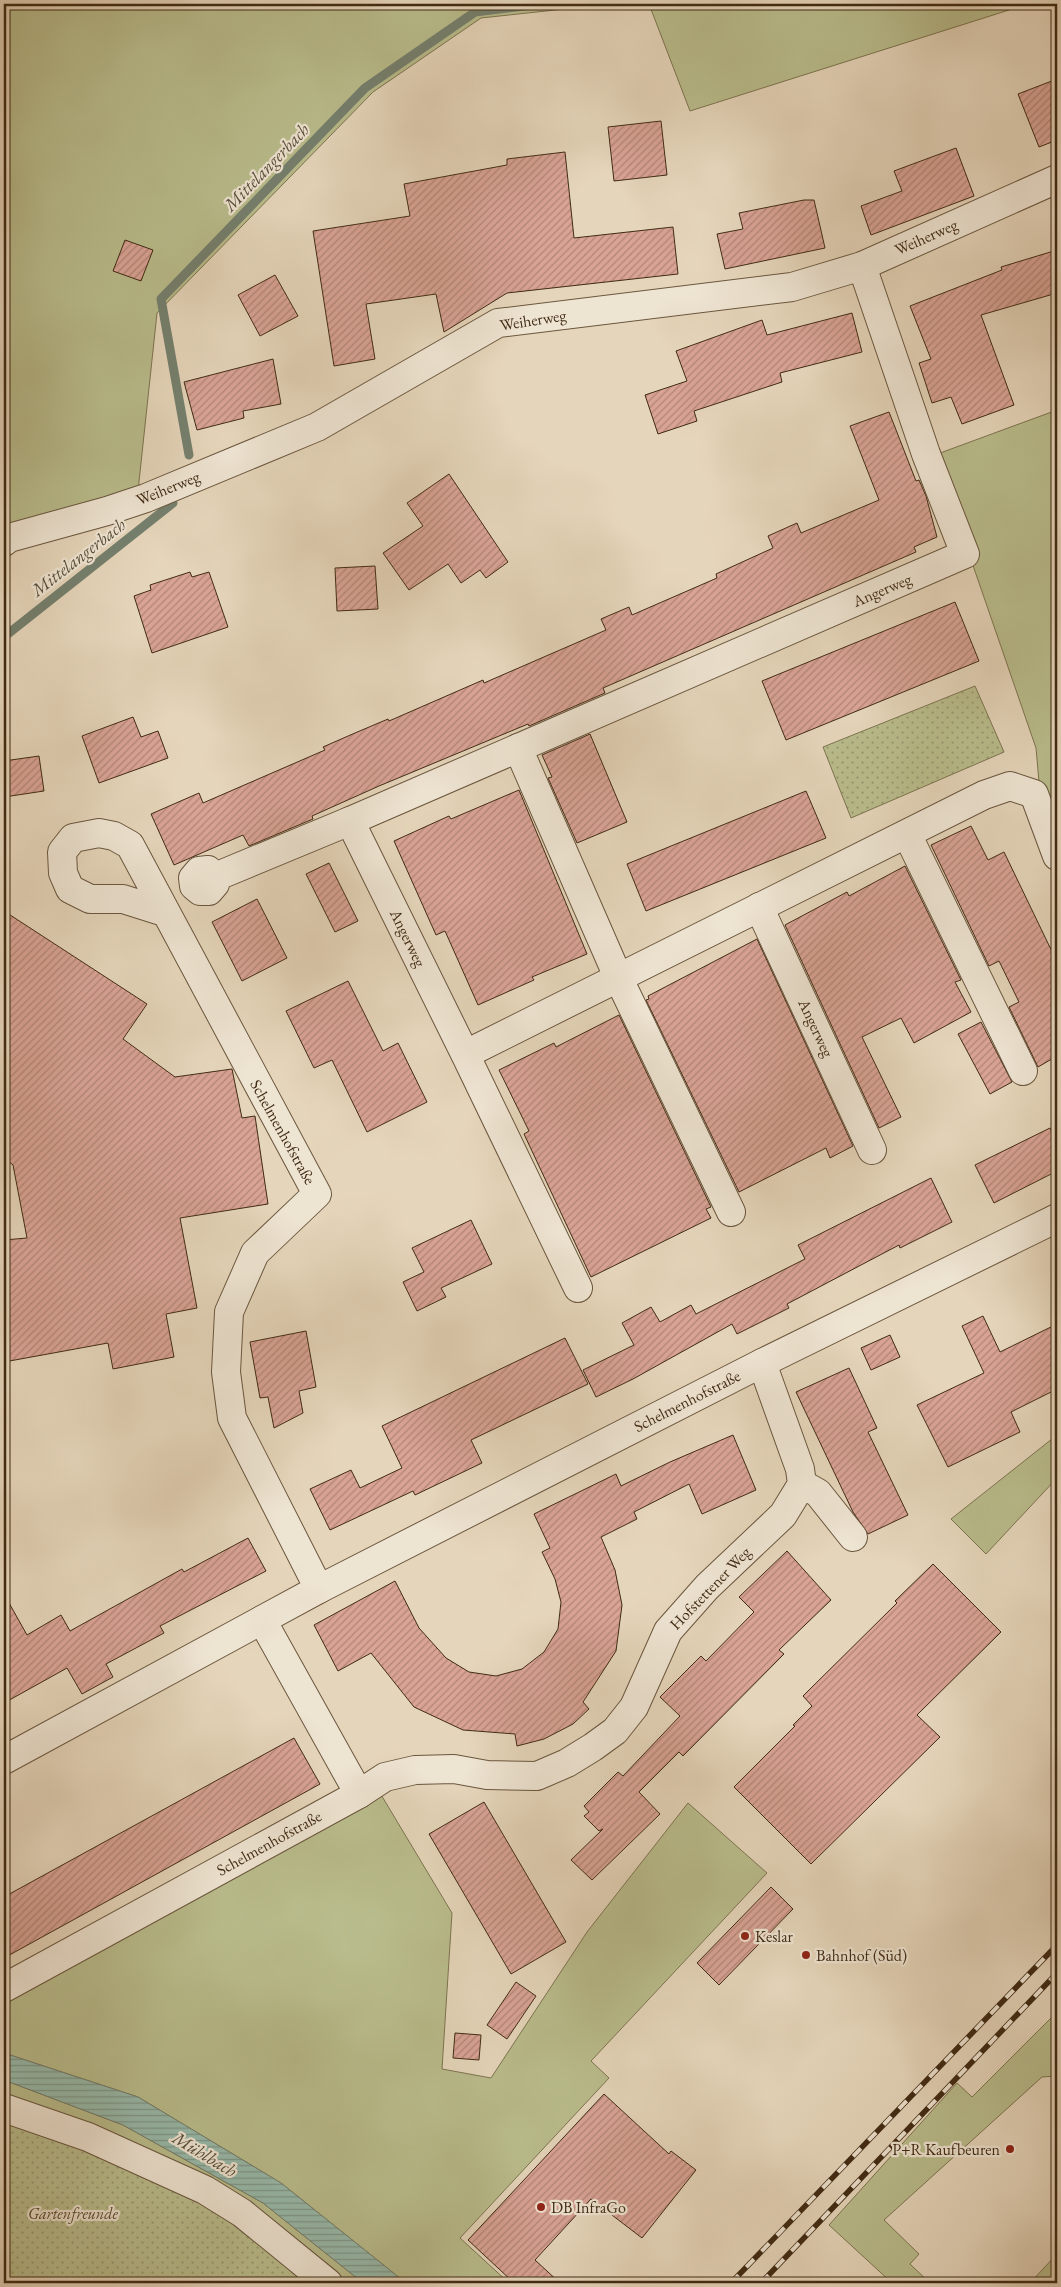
<svg xmlns="http://www.w3.org/2000/svg" width="1061" height="2287" viewBox="0 0 1061 2287" font-family="'EB Garamond',serif">
<style>
.grass{fill:#b9bc8c;stroke:#7d7450}
.park{fill:url(#park-dots);stroke:#7d7450}
.water{fill:url(#water-rules);stroke:#75806e}
.lines{fill:none;stroke-linecap:round;stroke-linejoin:round}
.stream{stroke:#75806e;stroke-width:9}
.building{fill:url(#building-hatch);stroke:#412b14}
.minor-casing{stroke:#6a563e;stroke-width:30}
.minor{stroke:#eee4d2;stroke-width:28}
.rail-casing{stroke:#412b14;stroke-width:5.5}
.rail{stroke:#eee4d2;stroke-width:4;stroke-dasharray:11;stroke-linecap:butt}
.poi-dot{fill:#8f2418;stroke:#eee4d2;stroke-width:2}
.labels{text-anchor:middle;dominant-baseline:central;stroke-width:4.5;stroke-linejoin:round;paint-order:stroke}
.street-label{font-size:16px;fill:#412b14;stroke:#eee4d2}
.poi-label{font-size:16px;fill:#412b14;stroke:#eee4d2;text-anchor:start}
.park-label{font-size:16px;font-style:italic;fill:#59482c;stroke:#eee4d2}
.water-label{font-size:18px;font-style:italic;fill:#564e3a;stroke:#eee4d2}
</style>
<defs>
<pattern id="park-dots" width="8" height="8" patternUnits="userSpaceOnUse" patternTransform="scale(1.25)"><rect width="8" height="8" fill="#b9bc8c"/><path d="M2 2h.1M6 6h.1" fill="none" stroke="#989971" stroke-width="1.8" stroke-linecap="round"/></pattern>
<pattern id="water-rules" width="6" height="5" patternUnits="userSpaceOnUse" patternTransform="scale(1.25)"><rect width="6" height="5" fill="#97b9aa"/><path d="M0 2.5h6" fill="none" stroke="#7d9789"/></pattern>
<pattern id="building-hatch" width="6" height="6" patternUnits="userSpaceOnUse" patternTransform="scale(1.25)"><rect width="6" height="6" fill="#d9a395"/><path d="M-1 1l2-2M0 6l6-6M5 7l2-2" fill="none" stroke="#b28578"/></pattern>
</defs>
<rect width="100%" height="100%" fill="#e5d5ba"/>
<filter id="stains"><feTurbulence type="fractalNoise" baseFrequency=".004" numOctaves="4"/><feColorMatrix values="0 0 0 0 .2 0 0 0 0 .09 0 0 0 0 .02 0 0 0 .5 -.17"/></filter>
<radialGradient id="worn" r=".72"><stop offset=".6" stop-color="#630" stop-opacity="0"/><stop offset="1" stop-color="#630" stop-opacity=".3"/></radialGradient>
<!-- grass -->
<g class="grass">
<polygon points="4,4 611,4 481,18 373,92 157,313 138,491 4,532"/>
<polygon points="649,4 1028,4 690,111"/>
<polygon points="1057,410 1057,837 1040,793 1036,748 968,551 932,456"/>
<polygon points="1057,1435 1057,1478 986,1554 951,1519"/>
<polygon points="380,1793 452,1913 442,2069 491,2078 587,1932 688,1803 767,1873 591,2061 609,2078 460,2238 509,2283 406,2283 281,2183 138,2097 4,2053 4,1999"/>
<polygon points="1057,2012 1057,2076 1042,2077 884,2220 919,2254 910,2264 930,2283 892,2283 829,2225 957,2083 972,2097"/>
<polygon points="4,2080 123,2125 263,2203 363,2283 336,2283 4,2101"/>
<polygon points="1057,2254 1057,2271 1046,2283 1030,2283"/>
</g>
<!-- park -->
<g class="park">
<polygon points="975,686 1004,752 851,818 823,747"/>
<polygon points="4,2115 198,2192 318,2283 4,2283"/>
</g>
<!-- water -->
<polygon class="water" points="4,2053 138,2097 281,2183 406,2283 363,2283 263,2203 123,2125 4,2080"/>
<g class="lines">
<!-- stream -->
<g class="stream">
<polyline points="189,455 161,299 365,88 475,12 541,4"/>
<polyline points="4,637 173,503"/>
</g>
</g>
<!-- building -->
<g class="building">
<polygon points="1057,79 1057,140 1039,147 1018,94"/>
<polygon points="661,121 667,175 614,181 608,127"/>
<polygon points="956,148 974,196 871,235 861,206 902,191 894,171"/>
<polygon points="565,152 574,238 673,227 678,274 507,293 444,332 436,294 366,304 375,359 334,366 313,231 410,216 404,184 507,165 507,159"/>
<polygon points="804,200 814,200 825,248 725,269 717,234 743,229 739,213"/>
<polygon points="125,240 153,250 141,281 113,271"/>
<polygon points="1057,250 1057,293 981,315 1014,405 962,424 951,397 932,403 919,363 931,359 910,306 1002,270 1001,267"/>
<polygon points="275,275 298,316 260,336 238,295"/>
<polygon points="852,313 862,352 780,373 782,382 694,411 697,421 658,434 645,395 687,381 676,351 762,320 767,335"/>
<polygon points="273,359 281,404 243,411 244,418 197,430 184,382"/>
<polygon points="889,412 916,481 919,480 926,496 937,537 914,547 916,552 603,688 605,693 529,726 528,724 379,786 312,816 313,819 249,846 243,835 174,865 151,814 199,793 203,803 325,750 323,747 355,733 388,719 389,721 483,680 484,683 606,630 601,619 629,607 632,615 717,578 716,574 773,548 768,536 797,523 801,533 879,500 850,426"/>
<polygon points="449,474 508,562 486,578 480,570 461,583 448,564 409,590 383,553 423,526 407,503"/>
<polygon points="375,566 378,609 337,611 335,568"/>
<polygon points="190,572 192,577 209,572 228,627 152,653 134,596 151,590 150,585"/>
<polygon points="955,602 979,661 786,740 762,681"/>
<polygon points="133,717 141,737 158,731 168,758 99,783 82,736"/>
<polygon points="590,734 627,822 577,843 548,778 552,777 542,755"/>
<polygon points="39,756 44,791 4,797 4,761"/>
<polygon points="519,790 587,954 532,977 534,980 478,1005 445,931 436,935 394,841 449,816 451,819"/>
<polygon points="806,791 826,838 646,911 627,864"/>
<polygon points="971,826 988,860 1004,852 1057,962 1057,1056 1038,1067 1009,1007 1019,1002 999,961 989,966 931,845"/>
<polygon points="329,863 358,921 335,932 306,874"/>
<polygon points="905,866 961,980 955,982 971,1012 914,1043 901,1018 862,1037 901,1117 879,1128 785,925 847,892 849,896"/>
<polygon points="257,899 287,958 242,981 212,922"/>
<polygon points="4,911 147,1004 123,1039 175,1077 232,1069 242,1118 255,1116 268,1204 180,1218 197,1308 166,1314 174,1357 113,1369 108,1343 4,1362 4,1240 27,1238 13,1165 4,1158"/>
<polygon points="757,939 853,1146 830,1158 826,1148 739,1192 646,1000 649,999 648,996"/>
<polygon points="348,981 383,1051 398,1043 427,1102 367,1132 332,1060 314,1068 286,1011"/>
<polygon points="619,1015 711,1207 706,1209 711,1218 591,1277 524,1134 529,1131 499,1070 554,1043 556,1047"/>
<polygon points="981,1022 1012,1082 990,1094 958,1034"/>
<polygon points="1050,1128 1057,1143 1057,1171 994,1203 975,1165"/>
<polygon points="931,1178 952,1222 900,1248 899,1245 787,1304 789,1308 737,1334 732,1324 633,1379 596,1397 583,1370 634,1345 622,1323 651,1307 660,1322 691,1305 696,1314 805,1259 798,1245"/>
<polygon points="471,1220 492,1264 441,1288 446,1297 417,1311 403,1282 424,1272 412,1248"/>
<polygon points="983,1316 1000,1352 1057,1324 1057,1389 1011,1412 1020,1432 948,1467 917,1405 984,1373 962,1326"/>
<polygon points="306,1331 316,1387 299,1391 303,1413 274,1428 268,1397 260,1398 250,1342"/>
<polygon points="890,1335 900,1357 871,1370 861,1348"/>
<polygon points="565,1338 588,1384 471,1440 482,1463 415,1495 413,1491 330,1530 310,1489 351,1470 360,1488 402,1468 382,1426"/>
<polygon points="849,1368 877,1428 868,1432 908,1515 868,1534 853,1512 796,1392"/>
<polygon points="733,1435 756,1490 702,1514 689,1484 634,1512 637,1519 601,1537 615,1570 622,1605 616,1651 583,1702 589,1709 573,1724 544,1739 517,1746 515,1734 463,1730 414,1707 371,1653 338,1671 314,1625 395,1581 419,1628 446,1658 469,1672 496,1676 522,1669 544,1652 558,1629 561,1602 555,1579 542,1552 550,1548 534,1514 616,1474 621,1486 670,1462"/>
<polygon points="248,1538 266,1571 160,1626 164,1633 106,1664 113,1677 82,1694 67,1668 4,1703 4,1594 27,1635 61,1615 70,1631 182,1569 184,1572"/>
<polygon points="787,1551 831,1600 779,1650 784,1654 683,1756 679,1752 639,1792 660,1814 592,1880 571,1860 603,1829 599,1831 584,1816 589,1812 584,1806 618,1772 623,1776 680,1716 660,1697 701,1656 706,1661 754,1612 739,1597"/>
<polygon points="933,1564 1001,1632 917,1715 940,1737 811,1864 734,1787 795,1726 793,1725 812,1706 803,1696 897,1603 895,1601"/>
<polygon points="294,1738 320,1784 4,1958 4,1897"/>
<polygon points="484,1802 566,1942 511,1974 429,1834"/>
<polygon points="771,1887 793,1909 719,1985 697,1963"/>
<polygon points="516,1982 536,1996 507,2039 487,2025"/>
<polygon points="455,2033 481,2035 479,2060 453,2058"/>
<polygon points="604,2094 669,2154 671,2151 696,2170 642,2238 591,2199 535,2260 560,2283 514,2283 468,2240"/>
</g>
<g class="lines">
<defs>
<g id="minor">
<polyline points="4,542 9,538 107,511 146,498 317,427 498,323 792,287 862,266 1057,179"/>
<polyline points="518,748 618,977 731,1212"/>
<polyline points="907,834 1023,1071"/>
<polyline points="215,877 208,870 199,871 193,878 194,886 200,891 209,891 215,884 215,877 350,821"/>
<polyline points="759,907 872,1150"/>
<polyline points="164,912 123,899 90,899 70,889 63,873 62,852 73,838 99,833 114,836 130,845 317,1194 255,1253 229,1312 226,1372 232,1418 319,1589"/>
<polyline points="466,1054 984,795 1010,786 1034,794 1057,856"/>
<polyline points="578,1288 466,1056 350,821 965,554 926,454 862,266"/>
<polyline points="802,1484 818,1493 853,1537"/>
<polyline points="4,1760 319,1589 762,1363 1057,1218"/>
<polyline points="359,1794 385,1777 415,1770 454,1769 487,1775 537,1776 567,1763 593,1747 615,1731 634,1707 668,1631 707,1587 783,1515 802,1484 800,1469 762,1363"/>
<polyline points="4,1988 359,1794 262,1620"/>
<polyline points="4,2108 88,2137 205,2190 242,2213 328,2283"/>
</g>
</defs>
<!-- minor casing -->
<use href="#minor" class="minor-casing"/>
<!-- minor -->
<use href="#minor" class="minor"/>
<defs>
<g id="rail">
<polyline points="731,2283 1057,1945"/>
<polyline points="761,2283 1057,1973"/>
</g>
</defs>
<!-- rail casing -->
<use href="#rail" class="rail-casing"/>
<!-- rail -->
<use href="#rail" class="rail"/>
</g>
<!-- markers -->
<g class="poi-dot">
<circle cx="745" cy="1936" r="5"/>
<circle cx="806" cy="1955" r="5"/>
<circle cx="1010" cy="2149" r="5"/>
<circle cx="541" cy="2207" r="5"/>
</g>
<g class="labels">
<!-- street labels -->
<g class="street-label">
<text transform="translate(926 237) rotate(-24)">Weiherweg</text>
<text transform="translate(533 320) rotate(-9)">Weiherweg</text>
<text transform="translate(168 488) rotate(-22)">Weiherweg</text>
<text transform="translate(882 590) rotate(-23)">Angerweg</text>
<text transform="translate(408 938) rotate(64)">Angerweg</text>
<text transform="translate(816 1028) rotate(65)">Angerweg</text>
<text transform="translate(283 1132) rotate(61)">Schelmenhofstraße</text>
<text transform="translate(687 1401) rotate(-27)">Schelmenhofstraße</text>
<text transform="translate(710 1588) rotate(-46)">Hofstettener Weg</text>
<text transform="translate(269 1843) rotate(-29)">Schelmenhofstraße</text>
</g>
<!-- poi labels -->
<g class="poi-label">
<text x="755" y="1936">Keslar</text>
<text x="816" y="1955">Bahnhof (Süd)</text>
<text x="1000" y="2149" text-anchor="end">P+R Kaufbeuren</text>
<text x="551" y="2207">DB InfraGo</text>
</g>
<!-- park labels -->
<g class="park-label">
<text x="73" y="2213">Gartenfreunde</text>
</g>
<!-- water labels -->
<g class="water-label">
<text transform="translate(266 167) rotate(-46)">Mittelangerbach</text>
<text transform="translate(78 557) rotate(-38)">Mittelangerbach</text>
<text transform="translate(205 2154) rotate(31)">Mühlbach</text>
</g>
</g>
<!-- margin -->
<rect width="1061" height="2287" fill="none" stroke="#e5d5ba" stroke-width="20"/>
<rect x="5" y="5" width="1051" height="2277" fill="none" stroke="#412b14" stroke-width="2.5"/>
<rect x="10" y="10" width="1041" height="2267" fill="none" stroke="#412b14"/>
<rect width="100%" height="100%" filter="url(#stains)"/>
<rect width="100%" height="100%" fill="url(#worn)"/>
</svg>
